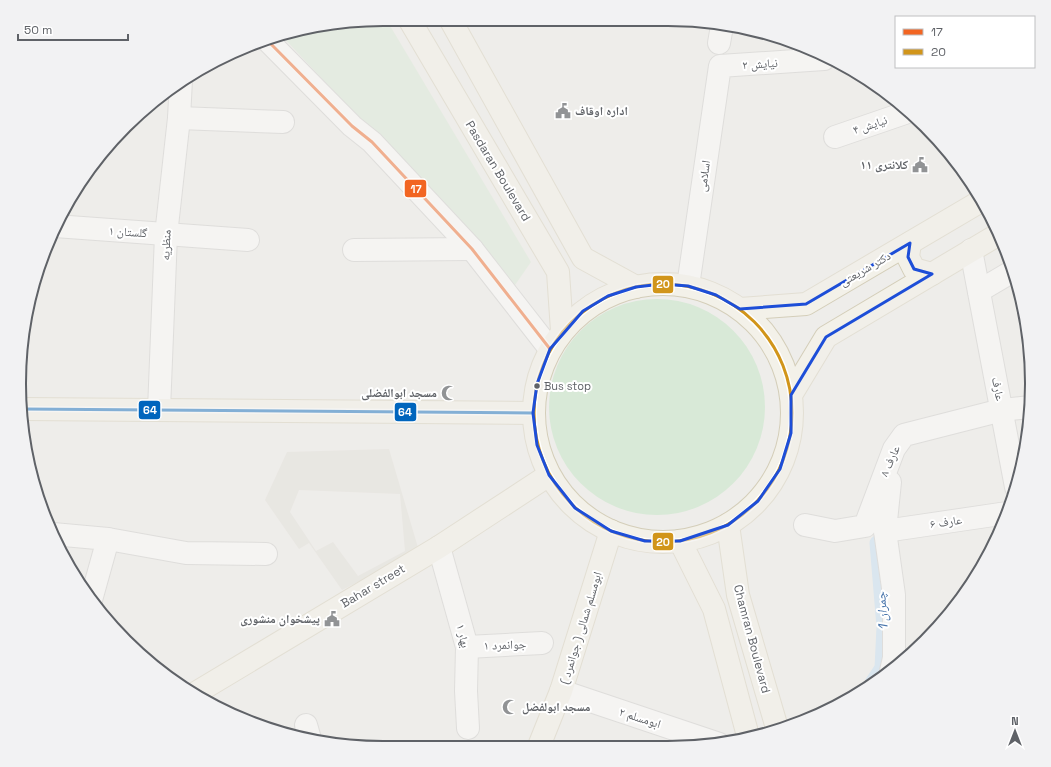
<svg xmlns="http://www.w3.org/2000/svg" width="1051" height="767" viewBox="0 0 1051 767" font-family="'Space Grotesk','Noto Naskh Arabic',sans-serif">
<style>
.education{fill:#e1dfda;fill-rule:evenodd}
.green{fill:#d8e9d7}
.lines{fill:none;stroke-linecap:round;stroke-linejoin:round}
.canal{stroke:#c0ddf5;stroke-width:15}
.minor-casing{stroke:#cbcbcb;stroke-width:24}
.major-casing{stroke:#d4ceb9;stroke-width:24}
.minor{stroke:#fcfcfc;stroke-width:22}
.major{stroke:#f3f1e9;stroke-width:22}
.bus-1-casing{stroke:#fff;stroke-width:6}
.bus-2-casing{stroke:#fff;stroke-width:6}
.bus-3-casing{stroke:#fff;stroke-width:6}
.bus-1{stroke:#f26522;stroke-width:3}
.bus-2{stroke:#d1951a;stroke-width:3}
.bus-3{stroke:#0065bd;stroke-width:3}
.marked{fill:none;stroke:#1d4ed8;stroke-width:3;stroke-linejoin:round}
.bus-dot{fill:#5f6267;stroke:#fff;stroke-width:1.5}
.labels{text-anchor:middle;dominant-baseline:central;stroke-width:4;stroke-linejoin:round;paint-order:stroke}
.bus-label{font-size:11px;fill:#5f6267;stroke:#fff;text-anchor:start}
.street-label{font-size:12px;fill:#5f6267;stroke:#fff}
.poi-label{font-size:12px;font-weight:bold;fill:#5f6267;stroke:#fff;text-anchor:end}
.water-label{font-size:13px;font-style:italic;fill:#4a76ac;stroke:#fff}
.rim{fill:none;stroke:#5f6267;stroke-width:2}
.line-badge{stroke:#fff;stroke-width:1.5}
.badge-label{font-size:11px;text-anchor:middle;font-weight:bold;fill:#fff}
</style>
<rect width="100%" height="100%" fill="#eeedea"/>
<!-- education -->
<path class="education" d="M389 449 419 551 342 590 309 543 299 549 265 500 287 452ZM299 490 400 494 405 551 358 576 333 542 316 551 290 512Z"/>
<!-- green -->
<g class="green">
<polygon points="386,19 531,262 515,285 281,35 289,31"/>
<circle cx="657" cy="407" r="108"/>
</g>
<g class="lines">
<!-- canal -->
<polyline class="canal" points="872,683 882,668 884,627 877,543"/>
<defs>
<g id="minor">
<polyline points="268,41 352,126 372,142 472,249 550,349"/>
<polyline points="719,43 722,26"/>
<polyline points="179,118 283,122"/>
<polyline points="835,137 905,113"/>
<polyline points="55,226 248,240"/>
<polyline points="354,250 472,249"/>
<polyline points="971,250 1016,487"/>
<polyline points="688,286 720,66 824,59"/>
<polyline points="979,291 1013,271"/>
<polyline points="159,410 166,235 179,118 181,80"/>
<polyline points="890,482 885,531 894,595 894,658 891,671"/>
<polyline points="805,525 835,531 865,526 894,449 904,435 1002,410 1030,407"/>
<polyline points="885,531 1007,513"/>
<polyline points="53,534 108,539 186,553 266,554"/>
<polyline points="439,547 467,647 466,691 468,728"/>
<polyline points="91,600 108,539"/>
<polyline points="467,647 542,643"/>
<polyline points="561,691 719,744"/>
<polyline points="306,725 310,739"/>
</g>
<g id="major">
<polyline points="409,19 558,272 562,331"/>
<polyline points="450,19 583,258 636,287"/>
<polyline points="910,243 908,257 914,269 932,274"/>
<circle cx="663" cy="413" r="129"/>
<polyline points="740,309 806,304 981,201"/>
<polyline points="791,395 826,337 999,234"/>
<polyline points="22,409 533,413"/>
<polyline points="728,525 738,595 777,728"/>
<polyline points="680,541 714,609 748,736"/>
<polyline points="194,694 439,547 549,475"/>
<polyline points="539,746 561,691 611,531"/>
</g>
</defs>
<!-- minor casing -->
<use href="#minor" class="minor-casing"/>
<!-- major casing -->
<use href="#major" class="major-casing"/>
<!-- minor -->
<use href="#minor" class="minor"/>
<!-- major -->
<use href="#major" class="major"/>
<defs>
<polyline id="bus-1" points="268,41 352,126 372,142 472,249 550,349"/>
<circle id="bus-2" cx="663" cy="413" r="129"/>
<polyline id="bus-3" points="22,409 533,413"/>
</defs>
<!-- bus-1 casing -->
<use href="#bus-1" class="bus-1-casing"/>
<!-- bus-2 casing -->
<use href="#bus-2" class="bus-2-casing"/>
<!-- bus-3 casing -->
<use href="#bus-3" class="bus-3-casing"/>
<!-- bus-1 -->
<use href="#bus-1" class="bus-1"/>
<!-- bus-2 -->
<use href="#bus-2" class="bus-2"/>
<!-- bus-3 -->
<use href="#bus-3" class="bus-3"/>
</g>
<!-- marked area -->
<path d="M0 0H1051V767H0ZM910 243 908 257 914 269 932 274 826 337 791 395V433L780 469 758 501 728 525 680 541H645L611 531 575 508 549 475 537 445 533 413 537 384 550 349 583 311 608 296 636 287 662 284 688 286 716 295 740 309 806 304Z" fill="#eeedea" fill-opacity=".55" fill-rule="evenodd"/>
<path class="marked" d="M910 243 908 257 914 269 932 274 826 337 791 395V433L780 469 758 501 728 525 680 541H645L611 531 575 508 549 475 537 445 533 413 537 384 550 349 583 311 608 296 636 287 662 284 688 286 716 295 740 309 806 304Z"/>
<!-- icons -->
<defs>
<symbol id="civic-bare" viewBox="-9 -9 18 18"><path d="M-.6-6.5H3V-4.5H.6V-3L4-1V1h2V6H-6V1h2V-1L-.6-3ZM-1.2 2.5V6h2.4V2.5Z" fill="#919395" stroke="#fff" stroke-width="2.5" paint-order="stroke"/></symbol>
<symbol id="mosque-bare" viewBox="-9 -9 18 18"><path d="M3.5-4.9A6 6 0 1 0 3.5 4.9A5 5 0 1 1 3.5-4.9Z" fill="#919395" stroke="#fff" stroke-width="2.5" paint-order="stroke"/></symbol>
</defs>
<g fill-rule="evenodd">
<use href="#civic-bare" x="552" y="100" width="22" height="22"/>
<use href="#civic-bare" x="909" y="154" width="22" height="22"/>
<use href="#mosque-bare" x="438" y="382" width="22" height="22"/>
<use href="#civic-bare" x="321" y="608" width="22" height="22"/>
<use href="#mosque-bare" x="499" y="696" width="22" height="22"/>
</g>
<!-- markers -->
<circle class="bus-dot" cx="537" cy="386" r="3.5"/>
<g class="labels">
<!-- bus labels -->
<g class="bus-label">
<text x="544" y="386">Bus stop</text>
</g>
<!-- street labels -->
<g class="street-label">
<text transform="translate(760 64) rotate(-4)">نیایش ۲</text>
<text transform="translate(870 125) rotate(-18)">نیایش ۴</text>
<text transform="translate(498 171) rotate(59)">Pasdaran Boulevard</text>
<text transform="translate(704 176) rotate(-82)">اسلامی</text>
<text transform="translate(128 232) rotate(4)">گلستان ۱</text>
<text transform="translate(166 245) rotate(-87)">منظریه</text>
<text transform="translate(865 269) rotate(-30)">دکتر شریعتی</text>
<text transform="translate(998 389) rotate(79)">عارف</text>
<text transform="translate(890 461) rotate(-66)">عارف ۸</text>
<text transform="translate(946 522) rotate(-8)">عارف ۶</text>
<text transform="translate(373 586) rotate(-31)">Bahar street</text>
<text transform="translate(581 628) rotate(-73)">ابومسلم شمالی ( جوانمرد )</text>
<text transform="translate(463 636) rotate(78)">بهار ۱</text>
<text transform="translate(752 639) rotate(75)">Chamran Boulevard</text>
<text transform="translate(505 645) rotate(-2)">جوانمرد ۱</text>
<text transform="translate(640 718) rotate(18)">ابومسلم ۲</text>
</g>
<!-- poi labels -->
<g class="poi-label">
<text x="575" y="111" text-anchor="start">اداره اوقاف</text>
<text x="908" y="165">کلانتری ۱۱</text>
<text x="437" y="393">مسجد ابوالفضلی</text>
<text x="320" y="619">پیشخوان منشوری</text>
<text x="522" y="707" text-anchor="start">مسجد ابولفضل</text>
</g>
<!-- water labels -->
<g class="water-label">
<text transform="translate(882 611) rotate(-94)">چمران 1</text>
</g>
</g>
<!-- crop -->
<path d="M0 0H1051V767H0ZM383 26H668A357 357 0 0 1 1025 383V384A357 357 0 0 1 668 741H383A357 357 0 0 1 26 384V383A357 357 0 0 1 383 26Z" fill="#f2f2f3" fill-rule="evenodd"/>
<path class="rim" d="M383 26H668A357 357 0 0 1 1025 383V384A357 357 0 0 1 668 741H383A357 357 0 0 1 26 384V383A357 357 0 0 1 383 26Z"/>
<g class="line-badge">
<rect x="404" y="179" width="23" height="19" rx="4" fill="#f26522"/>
<rect x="652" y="275" width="22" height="19" rx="4" fill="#d1951a"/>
<rect x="138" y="400" width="23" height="20" rx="4" fill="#0065bd"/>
<rect x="394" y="402" width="23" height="20" rx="4" fill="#0065bd"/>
<rect x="652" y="532" width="22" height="19" rx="4" fill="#d1951a"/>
</g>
<g class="badge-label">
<text x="416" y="193">17</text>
<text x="663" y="288">20</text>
<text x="150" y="414">64</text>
<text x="405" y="416">64</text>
<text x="663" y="546">20</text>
</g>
<!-- legend -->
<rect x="895" y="16" width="140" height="52" fill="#ffffff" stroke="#bfc0c2"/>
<rect x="903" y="29" width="20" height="6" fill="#f26522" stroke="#bfc0c2"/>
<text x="931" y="36" font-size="12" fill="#5f6267">17</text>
<rect x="903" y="49" width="20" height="6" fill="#d1951a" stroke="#bfc0c2"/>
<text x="931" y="56" font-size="12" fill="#5f6267">20</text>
<!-- north arrow -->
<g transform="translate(1015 731)" stroke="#ffffff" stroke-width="3" paint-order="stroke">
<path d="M0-3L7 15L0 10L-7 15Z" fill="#5f6267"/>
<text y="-6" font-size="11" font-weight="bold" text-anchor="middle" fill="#5f6267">N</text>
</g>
<!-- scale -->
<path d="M18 34v6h110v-6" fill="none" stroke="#5f6267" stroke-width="2"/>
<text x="24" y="34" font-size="12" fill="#5f6267" stroke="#ffffff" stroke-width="3" paint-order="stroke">50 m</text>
</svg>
